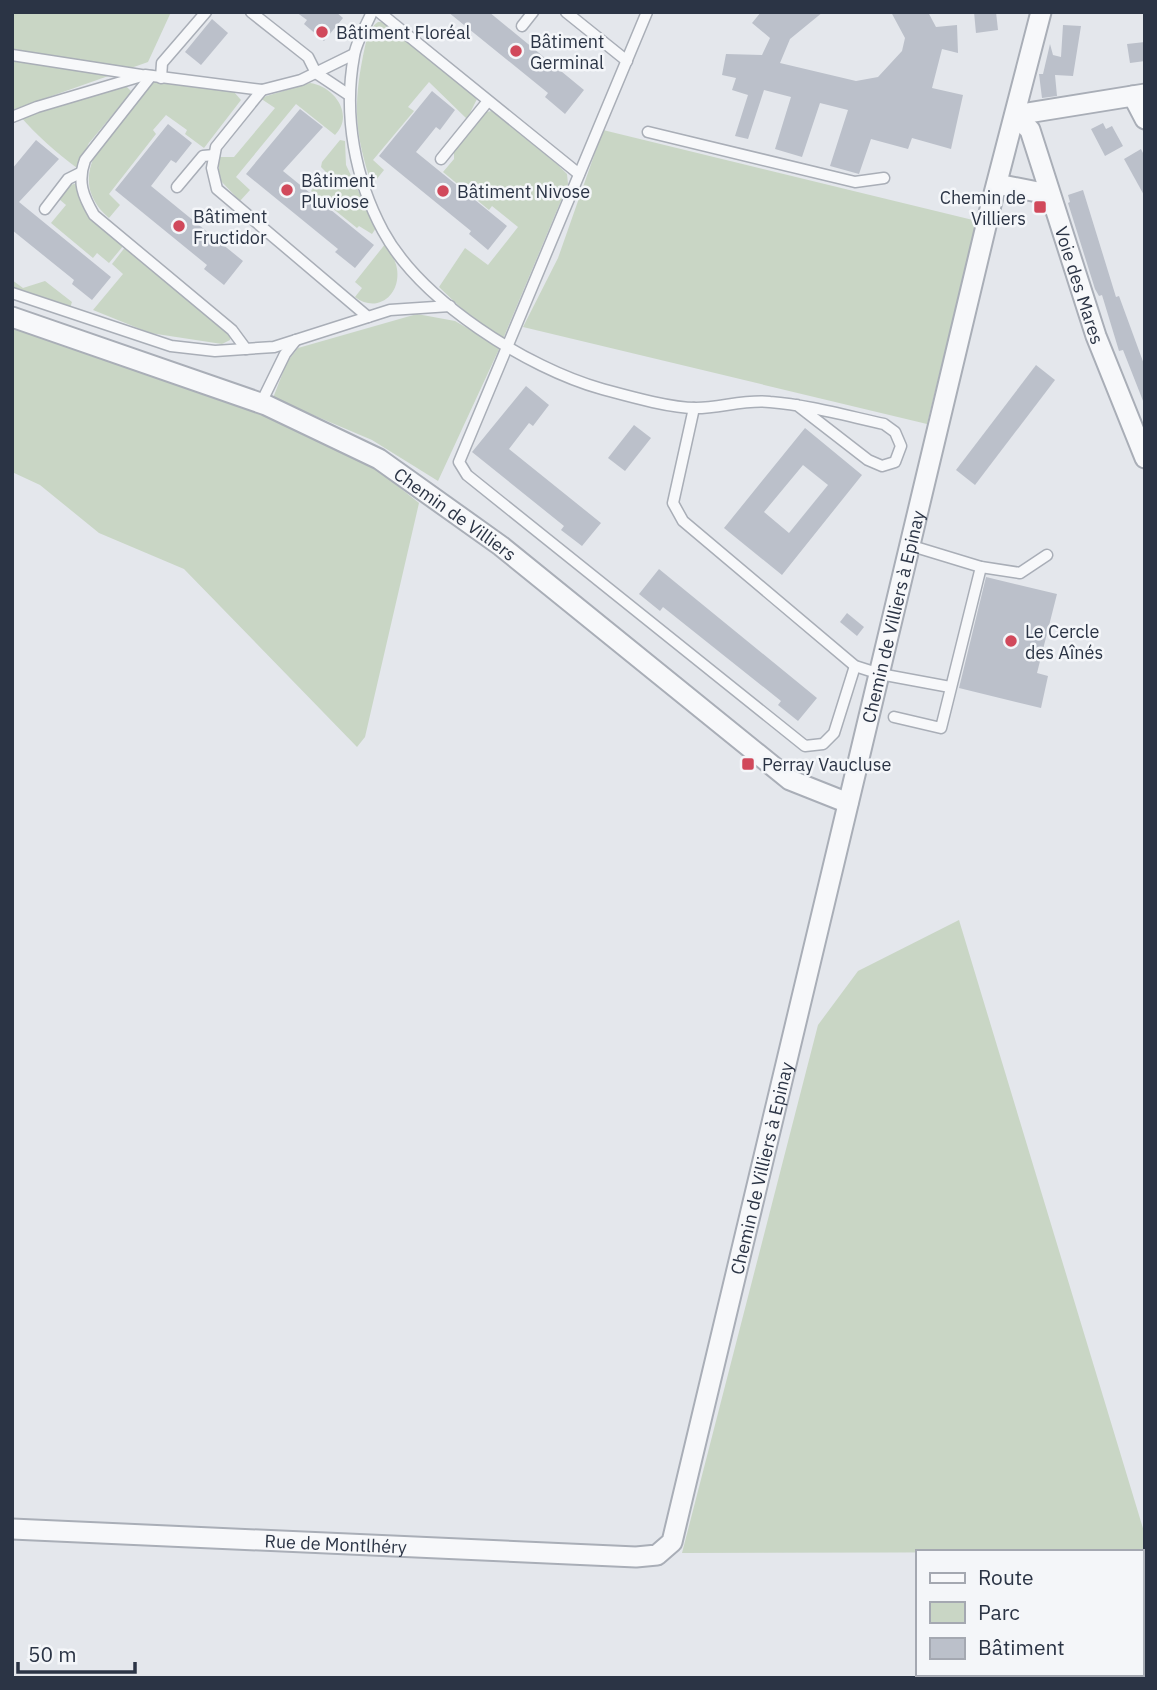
<svg xmlns="http://www.w3.org/2000/svg" width="1157" height="1690" viewBox="0 0 1157 1690" font-family="'IBM Plex Sans',sans-serif">
<style>
.green{fill:#c9d6c5}
.building{fill:#bbc0ca;fill-rule:evenodd}
.lines{fill:none;stroke-linecap:round;stroke-linejoin:round}
.lane-casing{stroke:#a9aeb7;stroke-width:13}
.street-casing{stroke:#a9aeb7;stroke-width:23}
.lane{stroke:#f7f8fa;stroke-width:10}
.street{stroke:#f7f8fa;stroke-width:19}
.poi-dot{fill:#d1495b;stroke:#f4f6f9;stroke-width:2.5}
.labels{text-anchor:middle;dominant-baseline:central;stroke-width:5;stroke-linejoin:round;paint-order:stroke}
.poi-label{font-size:18px;fill:#2b3445;stroke:#f4f6f9;text-anchor:start}
.street-label{font-size:18px;fill:#2b3445;stroke:#f4f6f9}
</style>
<rect width="100%" height="100%" fill="#e4e7ec"/>
<!-- green -->
<g class="green">
<polygon points="12,12 171,12 148,62 12,110"/>
<path d="M378 22H383L478 97 467 119 429 82 408 107 414 111 373 160 384 170 372 185C355 135 353 106 363 56 366 44 367 29 378 22Z"/>
<path d="M154 82 234 92 241 100 204 148 185 134 187 130 166 115 153 130 156 134 109 194 120 205 109 218C56 171 121 122 154 82Z"/>
<path d="M310 83C334 86 355 115 335 135L296 104 236 177 250 190 240 201 219 179V157H234L275 108 260 98Z"/>
<path d="M124 84 131 91 129 95 89 143 77 168C57 153 36 135 20 116Z"/>
<polygon points="492,111 558,165 567,174 568,184 503,339 463,310 439,287 465,248 488,265 518,227 492,206 489,210 443,172 454,159 454,147 485,112"/>
<polygon points="603,130 977,221 927,424 523,327 558,258"/>
<polygon points="340,140 345,141 346,165 376,228 372,234 359,226 357,228 311,191 326,172 321,167 322,162"/>
<path d="M78 183C74 210 106 229 124 245L109 263 97 253 93 258 51 223 66 205 59 199 70 185Z"/>
<path d="M386 243C390 251 396 261 397 269 401 295 377 314 355 297L362 288 355 282Z"/>
<polygon points="126,246 231,334 230,340 222,344 150,333 93,310 123,274 112,264"/>
<polygon points="12,280 23,288 45,281 72,302 70,308 12,290"/>
<polygon points="417,314 455,321 500,347 438,481 372,440 273,398 287,362 298,348"/>
<polygon points="12,328 254,411 374,467 419,503 365,737 357,747 184,569 99,533 40,485 12,472"/>
<polygon points="959,920 1145,1535 1145,1555 1141,1552 682,1553 818,1025 858,971"/>
</g>
<!-- building -->
<g class="building">
<polygon points="296,12 336,12 343,18 324,41 304,24 307,20"/>
<polygon points="448,12 489,12 584,90 565,114 545,97 548,93"/>
<polygon points="761,12 823,12 790,39 780,63 856,81 878,77 902,51 905,38 891,12 928,12 936,27 957,25 958,53 942,49 932,88 963,95 951,149 912,138 908,149 871,139 859,174 830,166 848,110 820,103 802,157 775,149 791,97 764,90 748,139 735,136 748,95 732,90 736,78 722,75 726,54 762,55 770,38 752,23"/>
<polygon points="974,12 996,12 998,30 976,33"/>
<polygon points="212,19 228,33 201,65 185,52"/>
<polygon points="1063,25 1081,26 1073,76 1055,75 1057,96 1042,98 1039,74 1043,74 1050,44 1053,55 1061,57"/>
<polygon points="1145,42 1145,61 1130,63 1127,44"/>
<polygon points="432,91 455,110 440,130 436,127 416,152 507,226 488,250 469,234 471,231 379,156"/>
<polygon points="300,109 323,127 283,171 374,245 355,268 335,252 338,249 246,174"/>
<polygon points="1103,123 1106,129 1112,126 1123,146 1105,156 1091,129"/>
<polygon points="168,124 192,143 176,163 171,160 151,186 243,261 224,285 204,269 207,265 115,190"/>
<polygon points="36,140 59,159 19,202 111,277 92,300 72,284 74,280 12,230 12,169"/>
<polygon points="1141,149 1145,157 1145,197 1124,159"/>
<polygon points="1083,190 1116,297 1119,296 1145,367 1145,406 1123,350 1119,351 1102,295 1099,296 1095,289 1068,203 1070,202 1068,195"/>
<polygon points="1036,365 1055,380 975,485 956,470"/>
<polygon points="526,386 549,405 533,426 529,423 509,449 601,523 582,546 561,530 564,526 472,452"/>
<polygon points="634,425 651,438 625,471 608,458"/>
<path d="M805 428 862 475 782 575 724 528ZM803 465 828 485 789 533 764 512Z"/>
<polygon points="659,569 817,698 798,721 778,705 781,701 663,607 660,611 639,594"/>
<polygon points="986,577 1057,594 1037,673 1048,676 1041,708 959,688"/>
<polygon points="847,613 864,627 857,636 840,622"/>
</g>
<g class="lines">
<defs>
<g id="lane">
<polyline points="251,12 308,57 316,73 349,95"/>
<path d="M372 12C366 26 356 42 354 56 343 115 355 179 383 231 421 301 527 368 602 389 628 396 670 408 696 408 720 408 746 399 770 402 808 405 847 416 884 424L895 432 901 446 895 462 882 466 868 460 797 405"/>
<polyline points="379,12 579,174"/>
<polyline points="566,12 627,61"/>
<polyline points="647,12 459,462 467,475 805,746 823,744 834,733 855,666"/>
<polyline points="522,26 533,12"/>
<polyline points="12,55 141,75"/>
<path d="M151 76 85 160C77 182 83 196 94 215L232 330 246 349"/>
<polyline points="161,78 162,63 206,12"/>
<polyline points="262,90 216,147 212,168 217,189 368,317"/>
<polyline points="12,117 37,107 145,75 262,90 301,80 354,54"/>
<polyline points="648,132 855,182 884,178"/>
<polyline points="441,159 488,101"/>
<polyline points="177,187 203,156 214,155"/>
<polyline points="45,209 68,179 80,173"/>
<polyline points="12,293 171,346 215,351 274,347 390,310 450,306"/>
<polyline points="261,403 285,354 296,340"/>
<polyline points="694,408 673,503 683,521 855,666 880,674 950,687"/>
<polyline points="912,546 981,567 1020,573 1047,555"/>
<polyline points="894,717 941,728 981,567"/>
</g>
<g id="street">
<polyline points="1133,96 1145,119"/>
<path id="s1" d="M1015 115 1030 130 1096 336 1145 458"/>
<polyline points="1015,115 1145,94"/>
<polyline points="997,184 1048,194"/>
<path id="s2" d="M12 317 266 405 379 459 501 546 790 780 848 803"/>
<path id="s3" d="M12 1529 636 1557 657 1555 672 1542 991 205 1041 12"/>
</g>
</defs>
<!-- lane casing -->
<use href="#lane" class="lane-casing"/>
<!-- street casing -->
<use href="#street" class="street-casing"/>
<!-- lane -->
<use href="#lane" class="lane"/>
<!-- street -->
<use href="#street" class="street"/>
</g>
<!-- markers -->
<g class="poi-dot">
<circle cx="322" cy="32" r="7"/>
<circle cx="516" cy="51" r="7"/>
<circle cx="287" cy="190" r="7"/>
<circle cx="443" cy="191" r="7"/>
<rect x="1033" y="200" width="14" height="14" rx="3.5"/>
<circle cx="179" cy="226" r="7"/>
<circle cx="1011" cy="641" r="7"/>
<rect x="741" y="757" width="14" height="14" rx="3.5"/>
</g>
<g class="labels">
<!-- poi labels -->
<g class="poi-label">
<text x="336" y="32">Bâtiment Floréal</text>
<text x="530" y="41">Bâtiment<tspan x="530" dy="21">Germinal</tspan></text>
<text x="301" y="180">Bâtiment<tspan x="301" dy="21">Pluviose</tspan></text>
<text x="457" y="191">Bâtiment Nivose</text>
<text x="1026" y="197" text-anchor="end">Chemin de<tspan x="1026" dy="21">Villiers</tspan></text>
<text x="193" y="216">Bâtiment<tspan x="193" dy="21">Fructidor</tspan></text>
<text x="1025" y="631">Le Cercle<tspan x="1025" dy="21">des Aînés</tspan></text>
<text x="762" y="764">Perray Vaucluse</text>
</g>
<!-- street labels -->
<g class="street-label">
<text stroke="none"><textPath href="#s1" startOffset="184">Voie des Mares</textPath></text>
<text stroke="none"><textPath href="#s2" startOffset="488">Chemin de Villiers</textPath></text>
<text stroke="none"><textPath href="#s3" startOffset="1617">Chemin de Villiers à Epinay</textPath></text>
<text stroke="none"><textPath href="#s3" startOffset="1050">Chemin de Villiers à Epinay</textPath></text>
<text stroke="none"><textPath href="#s3" startOffset="324">Rue de Montlhéry</textPath></text>
</g>
</g>
<!-- border -->
<rect width="1157" height="1690" fill="none" stroke="#2b3445" stroke-width="28"/>
<!-- legend -->
<rect x="916" y="1550" width="228" height="126" fill="#f4f6f9" stroke="#a4a8b1" stroke-width="2"/>
<rect x="930" y="1573" width="35" height="10" fill="#f7f8fa" stroke="#a4a8b1" stroke-width="2"/>
<text x="978" y="1585" font-size="21" fill="#2b3445">Route</text>
<rect x="930" y="1602" width="35" height="21" fill="#c9d6c5" stroke="#a4a8b1" stroke-width="2"/>
<text x="978" y="1620" font-size="21" fill="#2b3445">Parc</text>
<rect x="930" y="1638" width="35" height="21" fill="#bbc0ca" stroke="#a4a8b1" stroke-width="2"/>
<text x="978" y="1655" font-size="21" fill="#2b3445">Bâtiment</text>
<!-- scale -->
<path d="M18 1662v10h117v-10" fill="none" stroke="#2b3445" stroke-width="3.5"/>
<text x="28" y="1662" font-size="21" fill="#2b3445" stroke="#f4f6f9" stroke-width="5" paint-order="stroke">50 m</text>
</svg>
